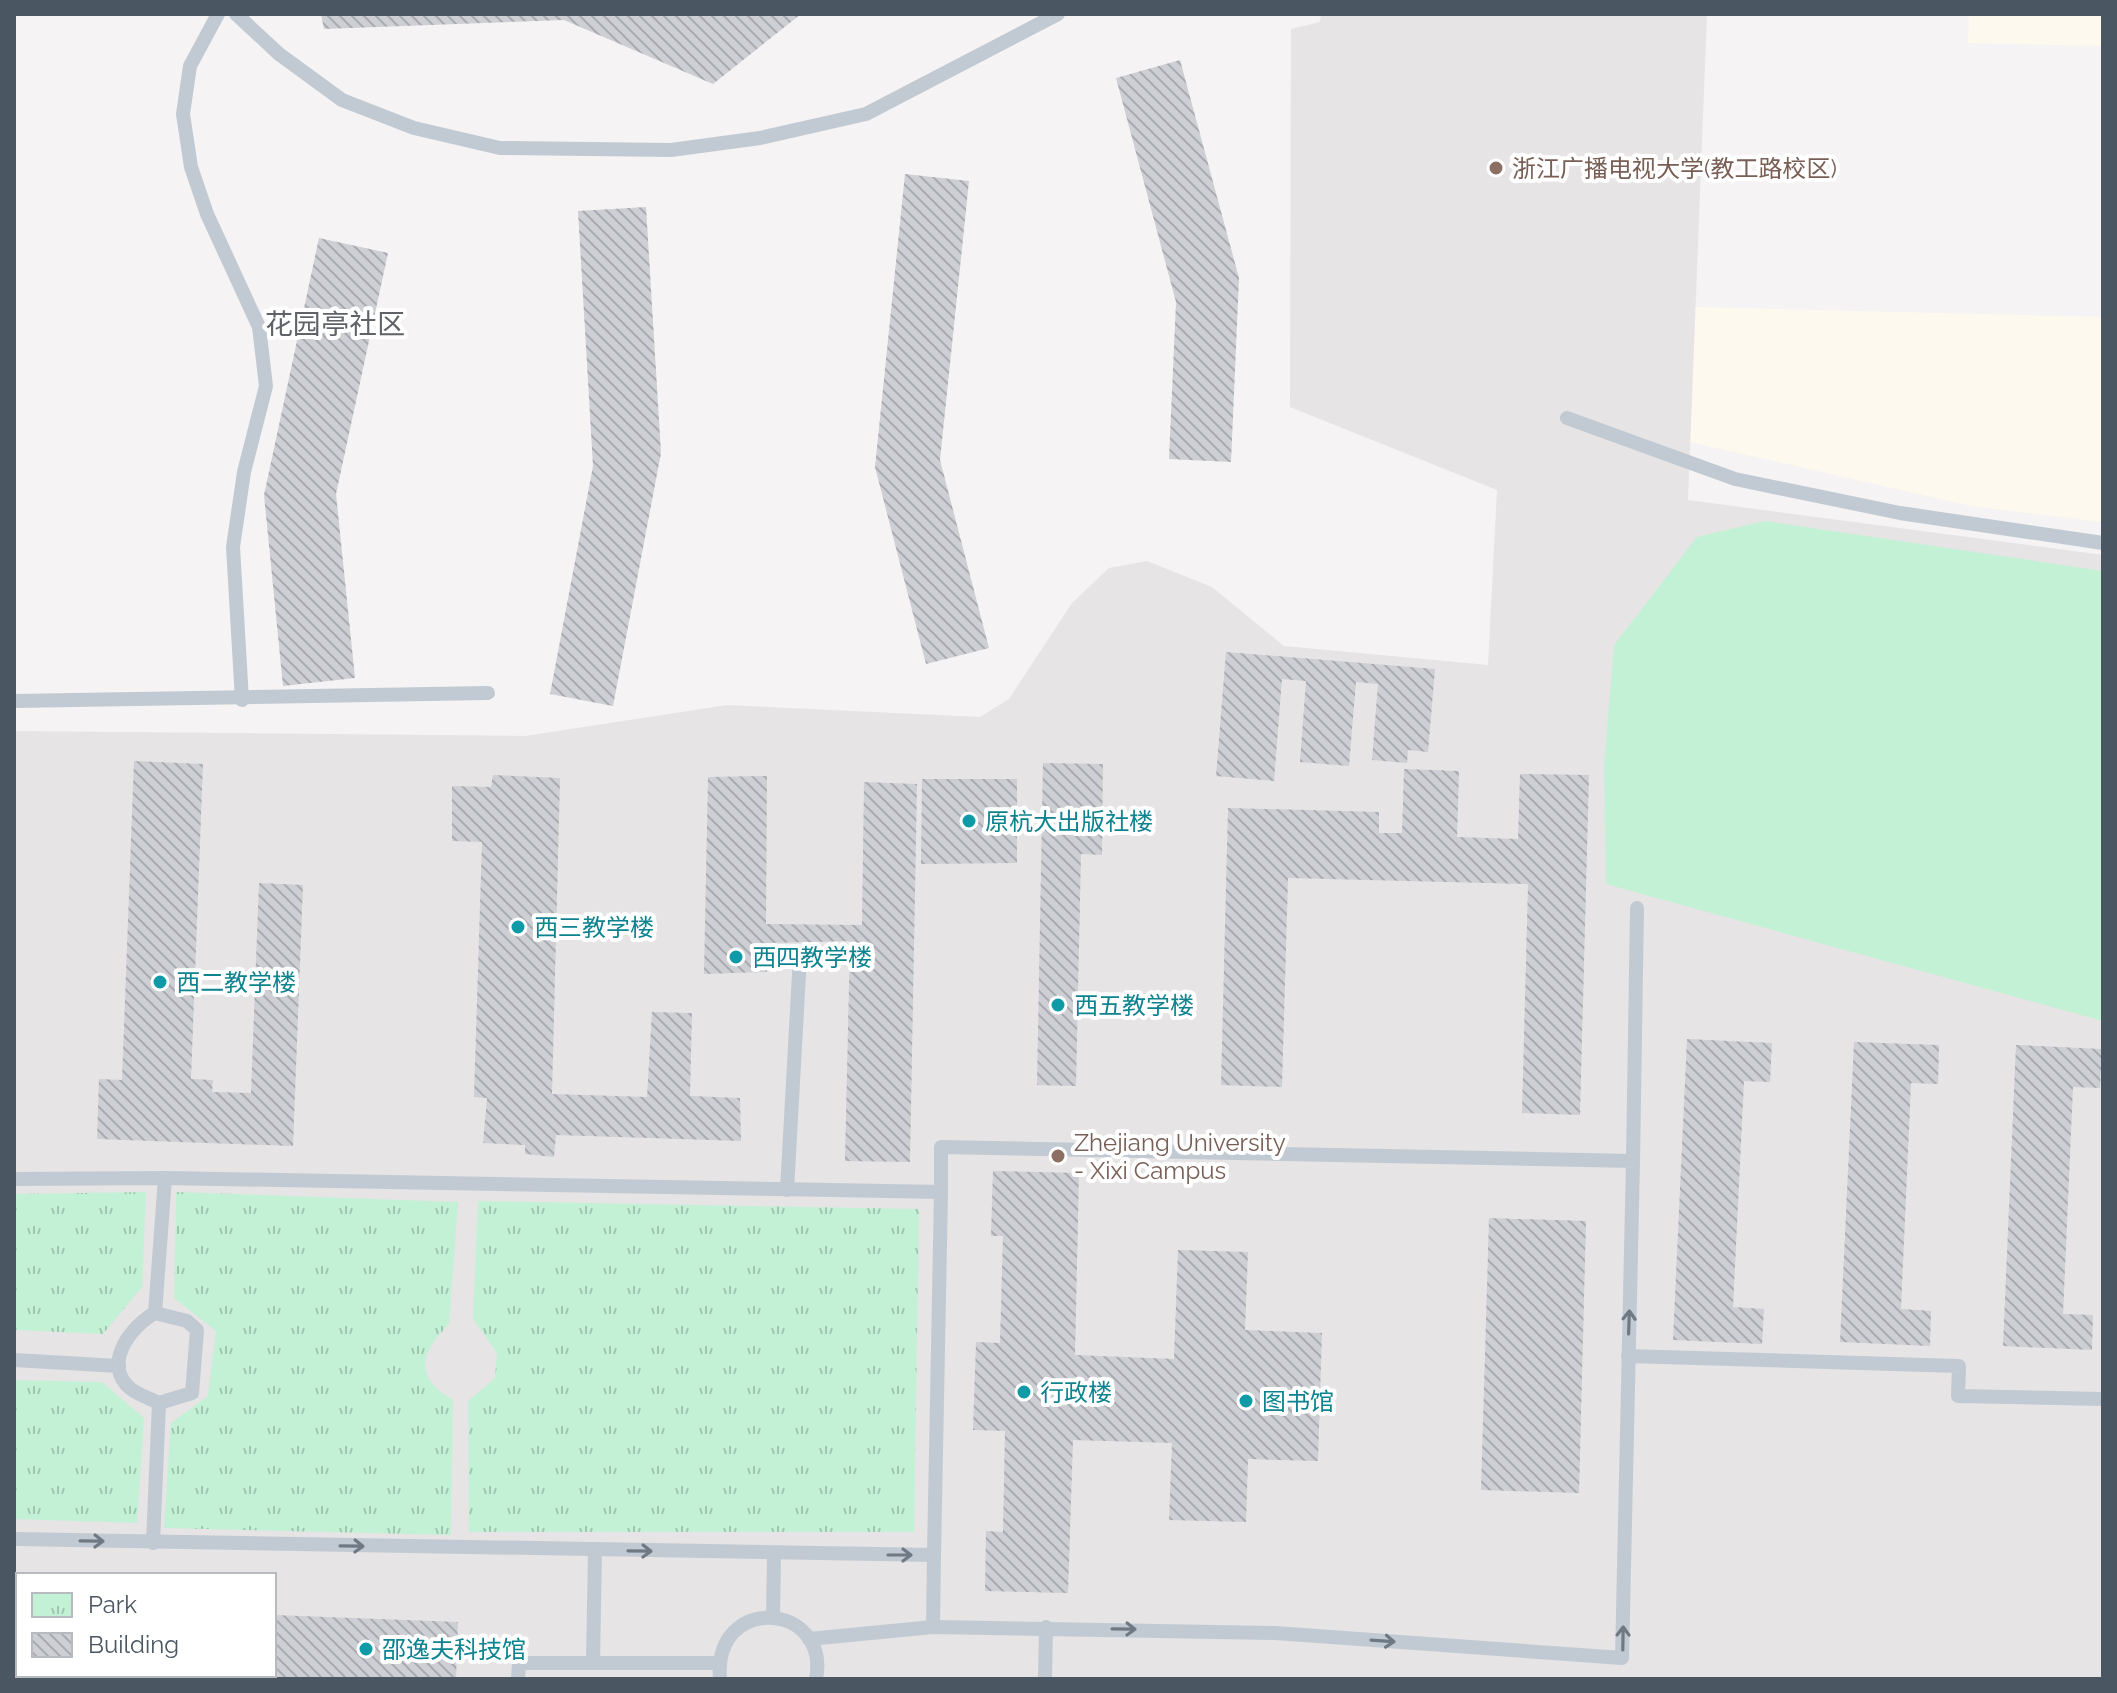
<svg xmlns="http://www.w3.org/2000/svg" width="2117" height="1693" viewBox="0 0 2117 1693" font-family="Raleway,'Noto Sans SC',sans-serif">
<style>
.commercial{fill:#fdf9ef}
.education{fill:#e6e4e5;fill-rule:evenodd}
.green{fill:#c3f1d5}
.park{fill:url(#park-tufts)}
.building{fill:url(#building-back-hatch)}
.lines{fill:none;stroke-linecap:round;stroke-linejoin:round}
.lane{stroke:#c1cad2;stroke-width:14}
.oneway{stroke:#6e7983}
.education-dot{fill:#8d6e63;stroke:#fff;stroke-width:3}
.culture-dot{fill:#0f9aa8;stroke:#fff;stroke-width:3}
.labels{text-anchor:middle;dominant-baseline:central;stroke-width:8;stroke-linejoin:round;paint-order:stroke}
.education-label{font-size:24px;fill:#785e54;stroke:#fff;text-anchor:start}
.culture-label{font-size:24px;fill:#0d838f;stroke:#fff;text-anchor:start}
.quarter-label{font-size:28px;fill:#5f6368;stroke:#fff}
</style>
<defs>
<pattern id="park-tufts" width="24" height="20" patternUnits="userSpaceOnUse" patternTransform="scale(2)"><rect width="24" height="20" fill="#c3f1d5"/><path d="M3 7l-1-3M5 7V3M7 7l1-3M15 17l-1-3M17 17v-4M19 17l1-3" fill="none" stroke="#a0c6b0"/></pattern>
<pattern id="building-back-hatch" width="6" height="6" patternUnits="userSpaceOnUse" patternTransform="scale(2)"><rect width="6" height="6" fill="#cdcfd5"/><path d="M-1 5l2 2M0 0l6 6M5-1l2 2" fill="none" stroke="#a8abb0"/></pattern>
</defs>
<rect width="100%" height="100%" fill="#f5f3f3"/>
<!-- commercial -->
<g class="commercial">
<polygon points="1969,14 2103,14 2103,46 1968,43"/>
<polygon points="1695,307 2103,317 2103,522 1971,506 1690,442"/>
</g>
<!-- education -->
<path class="education" d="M1321 14H1707L1688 500 2103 555V1679H14V731L525 736 727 705 980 717 1009 699 1072 603 1109 568 1147 561 1212 587 1284 646 1488 665 1497 490 1290 407 1291 29 1320 22ZM18 1575H274V1675H18Z"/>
<!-- green -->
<polygon class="green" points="1765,521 2103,571 2103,1021 1606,884 1604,766 1614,645 1697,537"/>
<!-- park -->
<g class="park">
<polygon points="146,1192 142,1287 103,1334 14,1330 14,1194"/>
<path d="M176 1192 458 1202 449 1324C421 1352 412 1377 453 1400L451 1535 164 1528 171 1423 208 1396 216 1331 174 1298Z"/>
<polygon points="478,1201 919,1209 914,1532 469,1532 468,1401 495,1378 497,1353 473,1319"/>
<polygon points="14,1380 102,1382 144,1418 137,1523 14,1519"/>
</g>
<!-- building -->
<g class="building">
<polygon points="321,14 801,14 713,84 564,20 324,29"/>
<polygon points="1180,60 1239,278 1231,462 1169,459 1176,302 1116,78"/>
<polygon points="905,174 969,181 940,460 989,648 926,664 875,467"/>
<polygon points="646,207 661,453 613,706 550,694 593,466 578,211"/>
<polygon points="319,238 388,253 336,494 355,678 283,686 264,495"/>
<polygon points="1226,652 1435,669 1428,752 1408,750 1407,763 1372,760 1378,684 1356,682 1349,766 1300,762 1306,681 1282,679 1274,781 1216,776"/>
<polygon points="134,761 203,764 191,1079 213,1080 212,1092 251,1093 259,883 303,885 293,1146 97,1139 99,1079 122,1080"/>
<polygon points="1043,763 1103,764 1102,855 1081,854 1076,1086 1037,1085"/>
<polygon points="1404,769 1459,771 1457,837 1518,839 1520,774 1589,775 1580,1115 1522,1113 1528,884 1288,878 1282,1087 1221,1085 1228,808 1379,812 1379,833 1402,833"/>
<polygon points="493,775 560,778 552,1094 647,1097 652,1012 692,1013 690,1096 740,1098 741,1141 556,1135 554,1157 525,1154 525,1145 483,1143 487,1098 474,1097 482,842 452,841 452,786 491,787"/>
<polygon points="767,776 766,924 862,925 864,782 917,784 910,1162 845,1161 850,941 768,943 767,972 704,974 708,777"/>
<polygon points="922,779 1017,779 1017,863 921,864"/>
<polygon points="1687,1039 1772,1043 1770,1082 1744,1081 1733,1307 1764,1309 1762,1344 1673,1340"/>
<polygon points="1854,1042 1939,1045 1938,1084 1911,1083 1901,1309 1931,1311 1930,1346 1840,1342"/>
<polygon points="2016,1045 2102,1049 2100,1088 2073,1087 2063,1314 2093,1315 2092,1350 2003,1346"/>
<polygon points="993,1171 1079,1173 1075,1355 1174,1359 1178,1250 1248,1252 1245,1330 1322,1333 1318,1461 1248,1459 1246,1522 1169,1520 1172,1443 1073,1440 1068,1593 985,1591 986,1531 1003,1532 1005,1431 973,1430 976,1342 1000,1343 1003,1236 991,1236"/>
<polygon points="1489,1218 1586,1221 1579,1493 1481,1490"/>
<polygon points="274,1615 458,1622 456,1679 226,1679 226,1675 274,1675"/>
<rect x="115" y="1675" width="59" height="4"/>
</g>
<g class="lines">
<!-- lane -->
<g class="lane">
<polyline points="218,14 190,66 183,114 191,167 207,214 259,327 266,386 244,472 233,547 242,700"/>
<polyline points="236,14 279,54 342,100 414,128 500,148 671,150 760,138 866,114 1058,14"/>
<polyline points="1567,418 1735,479 1900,513 2103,543"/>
<polyline points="14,701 488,693"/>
<polyline points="1633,1161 1637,908"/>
<polyline points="14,1179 165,1178 941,1192 934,1555 14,1539"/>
<polyline points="787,1190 800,956"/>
<path d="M155 1313 187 1321 197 1330 192 1393 159 1403C151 1399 139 1395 131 1389 101 1365 131 1326 155 1313Z"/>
<polyline points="155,1313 165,1178"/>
<polyline points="1628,1356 1959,1366 1958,1396 2103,1399"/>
<polyline points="14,1360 119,1366"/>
<polyline points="153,1543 159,1403"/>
<polyline points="773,1617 774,1554"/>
<polyline points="933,1627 934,1555"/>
<polyline points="809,1639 933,1627 1275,1633 1622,1658 1633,1161 941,1147 941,1192"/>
<polyline points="593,1663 595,1550"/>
<polyline points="518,1679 519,1663 719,1663"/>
<path d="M720 1679C713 1592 831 1603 816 1679"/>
<polyline points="1045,1679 1046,1627"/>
</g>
</g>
<!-- one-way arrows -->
<defs><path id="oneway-shaft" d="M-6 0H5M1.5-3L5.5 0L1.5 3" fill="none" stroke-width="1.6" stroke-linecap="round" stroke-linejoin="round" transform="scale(2)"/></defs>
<g class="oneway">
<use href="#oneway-shaft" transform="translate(1629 1322) rotate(-88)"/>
<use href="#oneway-shaft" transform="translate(92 1541) rotate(1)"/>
<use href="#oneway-shaft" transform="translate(352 1546) rotate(1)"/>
<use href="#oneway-shaft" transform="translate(640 1551) rotate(1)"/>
<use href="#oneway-shaft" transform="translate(900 1555)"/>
<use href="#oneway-shaft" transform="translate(1124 1629) rotate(1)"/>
<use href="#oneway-shaft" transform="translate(1623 1638) rotate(-89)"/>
<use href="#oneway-shaft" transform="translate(1383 1641) rotate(4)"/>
</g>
<!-- markers -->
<g class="education-dot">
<circle cx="1496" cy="168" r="8"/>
<circle cx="1058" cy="1156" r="8"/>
</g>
<g class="culture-dot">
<circle cx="969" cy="821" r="8"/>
<circle cx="518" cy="927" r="8"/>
<circle cx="736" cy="957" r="8"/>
<circle cx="160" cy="982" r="8"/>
<circle cx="1058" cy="1005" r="8"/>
<circle cx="1024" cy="1392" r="8"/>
<circle cx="1246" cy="1401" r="8"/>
<circle cx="366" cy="1649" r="8"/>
</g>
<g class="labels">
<!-- education labels -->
<g class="education-label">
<text x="1512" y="168">浙江广播电视大学(教工路校区)</text>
<text x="1074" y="1142">Zhejiang University<tspan x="1074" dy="28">- Xixi Campus</tspan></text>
</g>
<!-- culture labels -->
<g class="culture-label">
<text x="985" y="821">原杭大出版社楼</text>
<text x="534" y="927">西三教学楼</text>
<text x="752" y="957">西四教学楼</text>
<text x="176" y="982">西二教学楼</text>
<text x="1074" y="1005">西五教学楼</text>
<text x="1040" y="1392">行政楼</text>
<text x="1262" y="1401">图书馆</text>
<text x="382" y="1649">邵逸夫科技馆</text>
</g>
<!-- quarter labels -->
<g class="quarter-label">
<text x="335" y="324">花园亭社区</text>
</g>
</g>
<!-- border -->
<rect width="2117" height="1693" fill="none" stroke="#4a5661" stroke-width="32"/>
<!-- legend -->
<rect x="16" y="1573" width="260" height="104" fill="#ffffff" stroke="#b7bbc0" stroke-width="2"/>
<rect x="32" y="1593" width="40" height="24" fill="url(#park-tufts)" stroke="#b7bbc0" stroke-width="2"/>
<text x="88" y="1613" font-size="24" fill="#4a5661">Park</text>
<rect x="32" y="1633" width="40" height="24" fill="url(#building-back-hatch)" stroke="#b7bbc0" stroke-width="2"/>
<text x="88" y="1653" font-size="24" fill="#4a5661">Building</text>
</svg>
